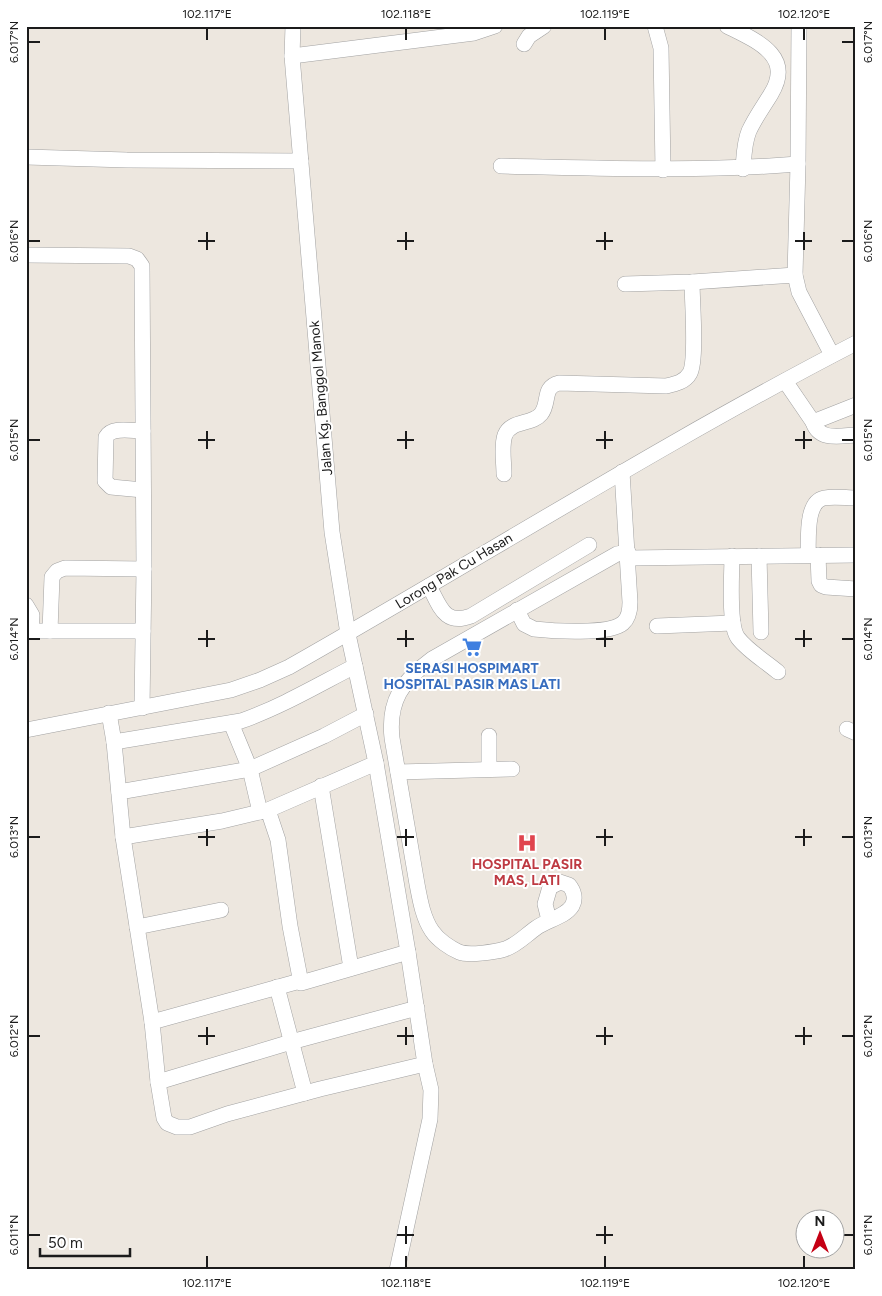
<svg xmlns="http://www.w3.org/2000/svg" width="882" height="1296" viewBox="0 0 882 1296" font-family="Figtree,sans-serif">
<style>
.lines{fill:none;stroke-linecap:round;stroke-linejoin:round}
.minor-casing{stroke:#a2a2a2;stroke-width:16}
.minor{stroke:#fff;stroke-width:15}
.ticks{fill:none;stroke:#1b1b1b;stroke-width:2}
.labels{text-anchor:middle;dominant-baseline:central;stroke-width:4;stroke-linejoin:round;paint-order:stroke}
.street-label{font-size:14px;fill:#1b1b1b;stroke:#fff}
.shop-label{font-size:14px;font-weight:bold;fill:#366cbe;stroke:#fff}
.health-label{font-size:14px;font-weight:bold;fill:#be3a42;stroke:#fff}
.neatline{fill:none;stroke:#1b1b1b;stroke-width:2}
.ticks-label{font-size:12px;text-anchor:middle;fill:#1b1b1b}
</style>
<rect width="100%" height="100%" fill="#ede7df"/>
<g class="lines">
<defs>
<g id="minor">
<polyline points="655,26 661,48 663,170"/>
<path d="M727 26C757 41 794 56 771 94 763 107 755 118 749 131 744 143 744 156 743 169"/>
<polyline points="799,26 798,164 795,275 799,292 832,355"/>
<polyline points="524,44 529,36 544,26"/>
<polyline points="292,56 474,33 495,26"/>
<polyline points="26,157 127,160 301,161"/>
<path d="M501 166C600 168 699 172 798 164"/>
<polyline points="26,255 129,256 137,259 142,266 144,569 142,708"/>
<polyline points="625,284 692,282 795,275"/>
<polyline points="785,381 813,422 856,405"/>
<path d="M813 422C819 441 839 436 856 435"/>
<path d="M143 431C132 431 112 426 106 437L105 481 111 487 143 490"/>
<path d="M504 474C504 462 501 446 505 435 511 420 532 425 541 414 550 403 542 387 559 383L666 386C675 384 685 382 690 373 697 359 692 300 692 282"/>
<path d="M808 555C809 540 805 502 824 498 834 496 846 498 856 498"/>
<polyline points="818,555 819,581 821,585 826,587 856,589"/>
<path d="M732 556C732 574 728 625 738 638 748 651 765 661 778 672"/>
<polyline points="759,556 761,632"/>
<polyline points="628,558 856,555"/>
<path d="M429 586C440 606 444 626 471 616L589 545"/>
<polyline points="26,605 32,615 31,631 50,631"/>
<path d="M517 610 524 624 534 629C552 631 610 635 623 623 629 618 630 610 630 602L622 472"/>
<polyline points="657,626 733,623"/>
<polyline points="143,631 50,631 52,577 57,571 65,568 144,569"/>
<polyline points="109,713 114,742 123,837 222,821 268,810 376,763 355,666"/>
<polyline points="231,723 250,769 260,812"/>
<polyline points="847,729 856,733"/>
<path d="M26 730 231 690 260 680 289 667C478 560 662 443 856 343"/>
<polyline points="489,736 489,769"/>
<path d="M114 742 241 721C281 707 318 685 355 666L348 634 332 532 292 56 293 26"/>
<polyline points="398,772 512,769"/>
<polyline points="321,786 351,968"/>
<polyline points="119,792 250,769 324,736 366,714"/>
<polyline points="268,810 278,840 290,926 301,983 408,952 376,763"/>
<polyline points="123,837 152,1022"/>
<path d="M549 920 545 904 550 887 560 882 569 885C574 891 576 899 572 906 565 917 547 920 536 928 526 935 517 945 505 949 495 952 469 956 459 952 450 948 438 940 432 931 423 918 420 900 417 884L392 738C388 701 402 681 432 659L617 554 628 552"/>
<polyline points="137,927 221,910"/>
<polyline points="300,981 152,1022 158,1082 164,1118 167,1123 177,1127 190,1127 227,1114 320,1089 425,1064 408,952"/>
<polyline points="277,987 305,1093"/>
<polyline points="158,1082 291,1042 417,1008"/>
<polyline points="397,1270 430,1119 431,1090 425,1064"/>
</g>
</defs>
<!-- minor casing -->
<use href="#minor" class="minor-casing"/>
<!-- minor -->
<use href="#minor" class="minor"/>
</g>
<!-- ticks -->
<path class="ticks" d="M207 28V40M406 28V40M605 28V40M804 28V40M28 42H40M842 42H854M207 232V250M406 232V250M605 232V250M804 232V250M28 241H40M198 241H215M397 241H414M596 241H613M795 241H812M842 241H854M207 431V449M406 431V449M605 431V449M804 431V449M28 440H40M198 440H215M397 440H414M596 440H613M795 440H812M842 440H854M207 630V647M406 630V647M605 630V647M804 630V647M28 639H40M198 639H215M397 639H414M596 639H613M795 639H812M842 639H854M207 829V846M406 829V846M605 829V846M804 829V846M28 837H40M198 837H215M397 837H414M596 837H613M795 837H812M842 837H854M207 1027V1045M406 1027V1045M605 1027V1045M804 1027V1045M28 1036H40M198 1036H215M397 1036H414M596 1036H613M795 1036H812M842 1036H854M406 1226V1244M605 1226V1244M28 1235H40M397 1235H414M596 1235H613M842 1235H854M207 1256V1268M406 1256V1268M605 1256V1268M804 1256V1268"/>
<!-- icons -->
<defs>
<symbol id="supermarket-bare" viewBox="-9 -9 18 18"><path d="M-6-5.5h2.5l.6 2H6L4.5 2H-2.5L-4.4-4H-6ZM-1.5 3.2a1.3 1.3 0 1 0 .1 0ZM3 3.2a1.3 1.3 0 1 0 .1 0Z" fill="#3f7fe0" stroke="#fff" stroke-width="2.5" paint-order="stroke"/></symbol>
<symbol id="hospital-bare" viewBox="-9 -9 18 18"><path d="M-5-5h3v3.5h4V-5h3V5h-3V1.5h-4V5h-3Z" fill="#e0444e" stroke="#fff" stroke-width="2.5" paint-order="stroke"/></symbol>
</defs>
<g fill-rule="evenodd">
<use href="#supermarket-bare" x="458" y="633" width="28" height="28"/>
<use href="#hospital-bare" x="513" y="829" width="28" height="28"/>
</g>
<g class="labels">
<!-- street labels -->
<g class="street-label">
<text transform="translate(321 398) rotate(-95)">Jalan Kg. Banggol Manok</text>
<text transform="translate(454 571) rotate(-31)">Lorong Pak Cu Hasan</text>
</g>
<!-- shop labels -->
<g class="shop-label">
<text x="472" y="668">SERASI HOSPIMART<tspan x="472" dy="16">HOSPITAL PASIR MAS LATI</tspan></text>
</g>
<!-- health labels -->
<g class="health-label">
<text x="527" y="864">HOSPITAL PASIR<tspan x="527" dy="16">MAS, LATI</tspan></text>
</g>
</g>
<!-- border -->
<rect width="882" height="1296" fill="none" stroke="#ffffff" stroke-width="55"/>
<!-- north arrow -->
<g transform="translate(820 1234)"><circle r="24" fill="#ffffff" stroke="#a4a4a4"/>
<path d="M0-4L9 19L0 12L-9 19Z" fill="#c50014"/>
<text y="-8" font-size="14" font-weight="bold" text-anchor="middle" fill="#1b1b1b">N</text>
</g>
<!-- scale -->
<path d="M40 1248v8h90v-8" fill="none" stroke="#1b1b1b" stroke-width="2.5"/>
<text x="48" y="1248" font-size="15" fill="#1b1b1b" stroke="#ffffff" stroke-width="4" paint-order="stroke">50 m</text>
<rect x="28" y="28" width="826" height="1240" class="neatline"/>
<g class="ticks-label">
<text x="207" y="18">102.117°E</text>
<text x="406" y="18">102.118°E</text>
<text x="605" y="18">102.119°E</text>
<text x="804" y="18">102.120°E</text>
<text transform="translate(14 42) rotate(-90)" y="4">6.017°N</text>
<text transform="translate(868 42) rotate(-90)" y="4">6.017°N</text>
<text transform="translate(14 241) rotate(-90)" y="4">6.016°N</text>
<text transform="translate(868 241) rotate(-90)" y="4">6.016°N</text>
<text transform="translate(14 440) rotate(-90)" y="4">6.015°N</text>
<text transform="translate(868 440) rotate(-90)" y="4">6.015°N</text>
<text transform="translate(14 639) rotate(-90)" y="4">6.014°N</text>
<text transform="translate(868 639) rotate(-90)" y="4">6.014°N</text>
<text transform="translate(14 837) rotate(-90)" y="4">6.013°N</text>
<text transform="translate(868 837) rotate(-90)" y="4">6.013°N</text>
<text transform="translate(14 1036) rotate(-90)" y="4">6.012°N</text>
<text transform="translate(868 1036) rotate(-90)" y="4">6.012°N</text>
<text transform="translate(14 1235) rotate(-90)" y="4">6.011°N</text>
<text transform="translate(868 1235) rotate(-90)" y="4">6.011°N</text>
<text x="207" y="1287">102.117°E</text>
<text x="406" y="1287">102.118°E</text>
<text x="605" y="1287">102.119°E</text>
<text x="804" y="1287">102.120°E</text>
</g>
</svg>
